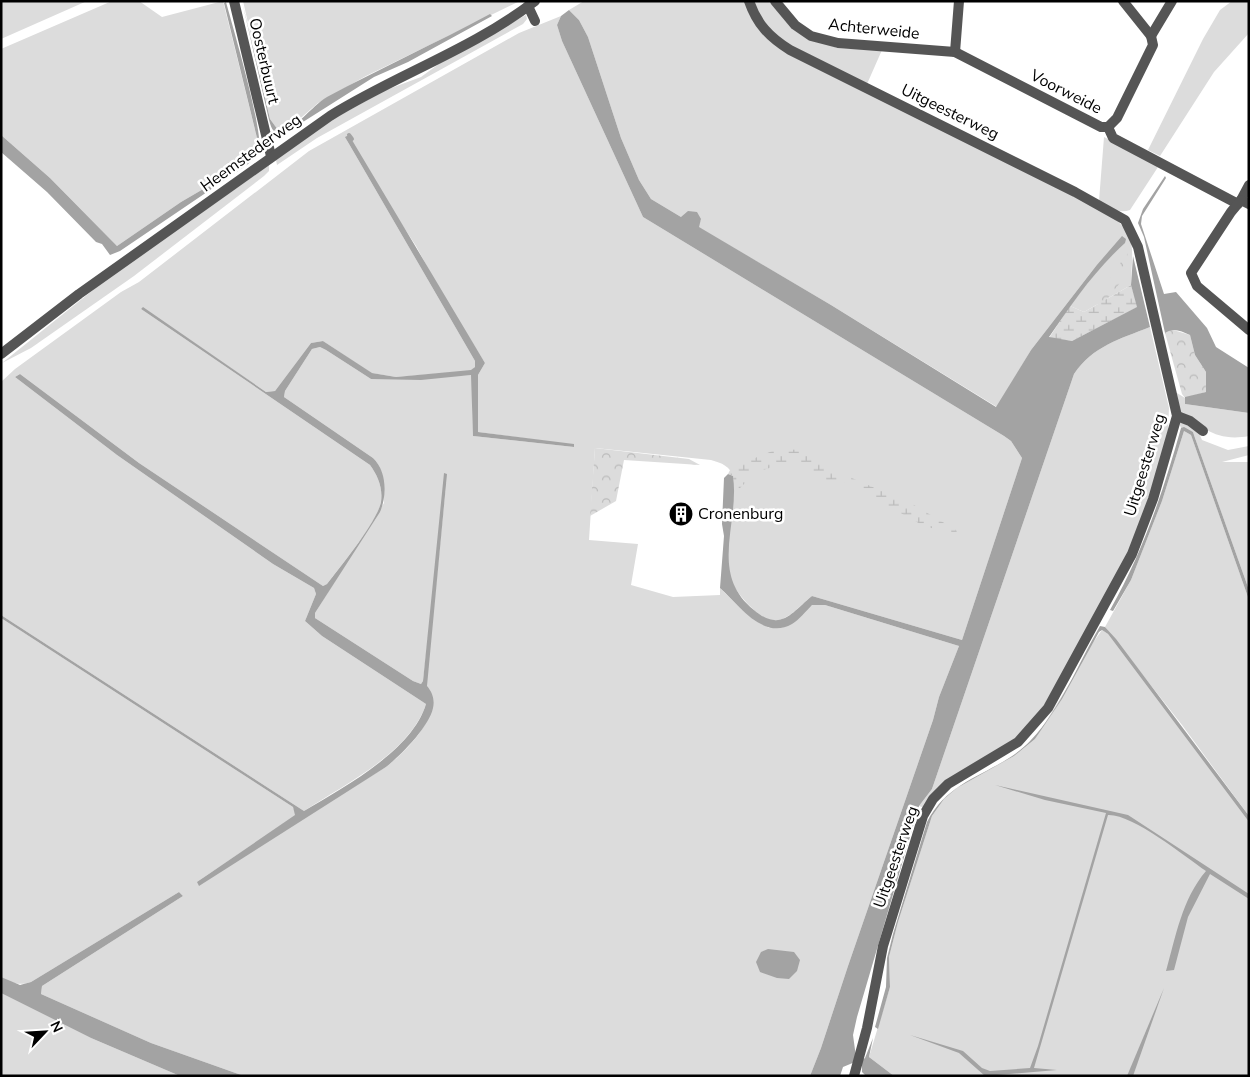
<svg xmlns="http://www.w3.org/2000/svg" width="1250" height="1077" viewBox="0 0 1250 1077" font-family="'Nunito Sans',sans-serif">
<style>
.green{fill:#dcdcdc}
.forest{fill:url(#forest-crowns)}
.wetland{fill:url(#wetland-marsh)}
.water{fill:#a3a3a3}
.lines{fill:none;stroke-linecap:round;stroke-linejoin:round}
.stream{stroke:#a3a3a3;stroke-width:4}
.street{stroke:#555;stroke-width:10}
.labels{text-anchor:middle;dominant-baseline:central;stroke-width:5;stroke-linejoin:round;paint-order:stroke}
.street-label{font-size:16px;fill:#000;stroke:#fff}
.poi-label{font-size:16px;fill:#000;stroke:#fff;text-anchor:start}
</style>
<defs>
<pattern id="forest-crowns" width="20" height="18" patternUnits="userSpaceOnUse" patternTransform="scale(1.25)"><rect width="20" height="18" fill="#dcdcdc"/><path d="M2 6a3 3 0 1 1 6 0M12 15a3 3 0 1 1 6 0" fill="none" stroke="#bbb"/></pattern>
<pattern id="wetland-marsh" width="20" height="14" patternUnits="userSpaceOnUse" patternTransform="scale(1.25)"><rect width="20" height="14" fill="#dcdcdc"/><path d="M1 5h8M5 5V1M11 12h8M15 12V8" fill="none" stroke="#bbb"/></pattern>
</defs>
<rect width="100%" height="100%" fill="#fff"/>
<!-- green -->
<g class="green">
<polygon points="1,1 87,1 1,39"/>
<polygon points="112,1 139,1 162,17 223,1 258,142 253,157 241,167 181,202 117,246 50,178 1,135 1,49"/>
<polygon points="243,1 520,1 366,76 318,103 287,130 278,130 270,119"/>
<path d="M584 1H746L760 31 1110 215C1140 237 1131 253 1131 285L1084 312 1070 306 1104 262 1125 243 1096 266 1031 350 997 407 831 305 698 227 701 219 681 217 651 199 639 180 621 138 588 37 579 20 569 10Z"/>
<polygon points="753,1 769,1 791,28 837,48 882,50 867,84 790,46 765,26"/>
<polygon points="1232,1 1249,1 1249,33 1214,72 1160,156 1148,150 1203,39 1220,10"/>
<polygon points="526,15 527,19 523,24 317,138 277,165 276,160 333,119 386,90 421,77 447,58"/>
<path d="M561 16 557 25 562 41 643 217 1004 436 1011 441 1022 458 962 640 812 596C791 613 779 634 752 608 743 600 731 585 729 573 726 556 730 526 732 508 733 498 736 487 734 478 730 466 722 463 711 460L595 448 589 540 638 544 631 585 673 597 720 595V588L741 609 769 628 812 605H825L959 646 939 697 933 720 848 966 821 1048 810 1076H244L151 1043 41 994 42 986 183 896 179 892 31 982C18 986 12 983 1 977V618L293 807 296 815 197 882 386 767C406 751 447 712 426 686L447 474 423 681 421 684 413 681 315 618V613L384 503C384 487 385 469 373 458L284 397 285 391 312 349 320 347 326 350 371 379 472 375 473 436 574 447V445L478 432V375L485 363 441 292 416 246 345 137 475 361V367L471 371 396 377 371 373 323 341 311 343 275 391 266 392 143 308 141 309 370 465C378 476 383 488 381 502 377 523 341 565 327 584L323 586 139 463 20 374 15 377 117 455 273 564 314 588 316 594 305 621 322 636 426 704C410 753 345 784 304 811L1 615V382L15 369 121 292 139 282 309 151 519 33Z"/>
<path d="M1104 137 1156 163 1158 167 1130 210C1118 214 1109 207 1099 201Z"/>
<polygon points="269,165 269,171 264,176 134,276 31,348 2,363 103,282"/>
<path d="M1150 327 1169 408 1168 431 1158 474 1127 557 1038 716 1016 741 950 780 925 808 919 806 932 789 1074 374C1093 346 1120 339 1150 327Z"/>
<path d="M1177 393 1185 398V404L1249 413V436C1217 442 1203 428 1179 411Z"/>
<polygon points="1184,422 1198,431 1202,440 1228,450 1249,446 1249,455 1222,462 1249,462 1249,590 1195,438 1193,432 1181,428 1179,423"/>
<polygon points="1184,431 1191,435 1249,600 1249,816 1182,725 1105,627 1131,580 1162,501"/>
<polygon points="1102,630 1108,634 1249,822 1249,1076 894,1076 869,1057 890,987 889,957 898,922 932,816 944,799 957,788 1014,756 1035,739 1076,673 1089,648"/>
<polygon points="1,993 91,1038 180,1076 1,1076"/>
</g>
<!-- forest -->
<g class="forest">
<polygon points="1127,253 1131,269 1104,303 1093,305"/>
<polygon points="1170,329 1190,335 1195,355 1206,372 1206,392 1185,398 1182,394 1165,333"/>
<polygon points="595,448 689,459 700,465 624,460 616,501 590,516"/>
</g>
<!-- wetland -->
<g class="wetland">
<polygon points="1131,285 1138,307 1072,341 1049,338 1070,306 1084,312"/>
<polygon points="777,449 802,450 815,462 914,505 956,530 958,535 924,526 839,479 826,485 792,460 755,473 734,494 733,476 728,474 731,468"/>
</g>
<!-- water -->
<g class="water">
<path d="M242 1 270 119 278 130C298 129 310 107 327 97 381 68 436 43 490 14L492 16 408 62 374 77 284 134C273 134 272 130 269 120Z"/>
<path d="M226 2C232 24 264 133 259 150 257 159 248 164 241 169L120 251 110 255 102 244 96 242 47 192 1 152V135L50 178 117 246 181 202 241 167 253 157 258 142 224 3Z"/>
<path d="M569 10 579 20 588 37 621 138 639 180 651 199 681 217 688 211 697 212 701 219 699 227 831 305 996 407 1031 350 1096 266 1122 236 1126 239 1125 243C1094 271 1072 304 1049 337L1072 341 1137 307 1131 285 1133 256 1150 327C1120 339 1093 346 1074 374L932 789 919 806 857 1017 853 1035 856 1057 862 1060 865 1058 873 1038 869 1057 894 1076H866L862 1072V1066L855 1062 843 1067 840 1076H810L821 1048 848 966 933 720 939 697 959 646 825 605H812C806 611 799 620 792 624 763 641 738 604 720 588L724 536 722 524 724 478 728 474 733 476C740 523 708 573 754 610 781 633 792 612 812 596L962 640 1022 458 1011 441 1004 436 643 217 562 41 557 25 561 16Z"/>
<path d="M349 135 485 363 478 375V432L574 444V447L473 436 471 375 421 380 371 379 326 350 320 347 312 349 285 391 284 397 373 458C387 471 387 496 380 512L315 613V618L413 681 421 684 423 681 444 473 447 474 427 686C432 692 435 699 433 708 429 727 401 755 386 767L199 886 197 882 295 815 293 807 1 618V615L304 811C344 787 412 751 426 704L322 636 305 621 316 594 314 588 273 564 117 455 15 377 20 374 139 463 323 586 327 584C341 566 377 522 381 502 383 488 378 476 370 465L141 309 143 307 266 392 275 391 311 343 323 341 372 373 396 377 471 370 475 367V361L345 137Z"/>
<path d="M1165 176 1166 178 1142 216 1141 224 1164 294 1176 292 1207 328 1216 347 1249 368V413L1185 404V397L1206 392V372L1195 355 1190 335C1181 331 1173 327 1165 333L1144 237 1138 223 1143 209Z"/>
<path d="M1184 427 1193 432 1195 438 1249 590V600L1191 435 1184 431 1162 501 1131 580 1113 611 1110 610C1143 552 1163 492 1181 428Z"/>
<path d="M1100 626 1105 627 1116 639 1249 816V822L1108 634 1102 630 1099 632 1062 699 1035 739 1014 756 957 788 944 799 932 816 898 922 889 957 890 987 878 1029 875 1027 886 987 887 958 893 934 927 822C951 775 998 775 1031 740 1060 710 1079 662 1100 626Z"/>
<path d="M995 785 1128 815 1249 894V899L1210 874 1188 917 1174 970 1166 971C1176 936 1182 899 1206 871 1184 856 1133 814 1108 815L1034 1068 1057 1070 985 1076 959 1053 910 1035 963 1051 982 1068 990 1071 1030 1068 1038 1046 1106 813 1045 800Z"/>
<polygon points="179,892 183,896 42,986 41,994 151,1043 244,1076 180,1076 91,1038 1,993 1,977 20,985 31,982"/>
<polygon points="768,949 794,952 800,960 797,971 789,979 777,978 760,972 756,962 761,952"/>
<polygon points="1164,988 1133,1076 1127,1076"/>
</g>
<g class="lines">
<!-- stream -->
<polyline class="stream" points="351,138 349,135 352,139"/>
<!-- street -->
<g class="street">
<polyline points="234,1 271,156"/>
<path d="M749 1C757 24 769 37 790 50L1075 192 1125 220 1138 247 1177 416 1153 499 1132 554 1048 708 1018 742 948 784 933 799 923 816 883 946 867 1028 854 1076"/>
<polyline points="775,1 795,25 811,36 838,43 955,52 1101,127 1108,127 1117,118 1153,45 1151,36 1123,1"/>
<polyline points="528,6 535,21"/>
<polyline points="1151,36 1172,1"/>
<polyline points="955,52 959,1"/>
<polyline points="1108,127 1113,138 1238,204"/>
<polyline points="1249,185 1241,200 1249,204"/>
<polyline points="1241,200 1231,212 1191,273 1197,286 1249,330"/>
<path d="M1 354 79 294 330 116C396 75 473 49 535 1"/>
<polyline points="1177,416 1190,421 1203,431"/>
</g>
</g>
<!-- icons -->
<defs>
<symbol id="building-disc" viewBox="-11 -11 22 22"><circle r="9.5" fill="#000" stroke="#fff"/><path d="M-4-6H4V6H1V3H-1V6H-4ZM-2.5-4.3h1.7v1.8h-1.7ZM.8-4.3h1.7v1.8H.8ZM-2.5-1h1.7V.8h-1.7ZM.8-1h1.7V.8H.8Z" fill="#fff"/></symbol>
</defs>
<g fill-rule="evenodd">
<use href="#building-disc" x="667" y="500" width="28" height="28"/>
</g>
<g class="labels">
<!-- street labels -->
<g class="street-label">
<text transform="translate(874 29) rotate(6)">Achterweide</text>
<text transform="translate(264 61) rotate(77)">Oosterbuurt</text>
<text transform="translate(1066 92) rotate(27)">Voorweide</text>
<text transform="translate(950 112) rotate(26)">Uitgeesterweg</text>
<text transform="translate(251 153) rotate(-36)">Heemstederweg</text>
<text transform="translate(1145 465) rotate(-73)">Uitgeesterweg</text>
<text transform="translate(896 857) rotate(-71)">Uitgeesterweg</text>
</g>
<!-- poi labels -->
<g class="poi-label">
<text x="698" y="514">Cronenburg</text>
</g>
</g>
<!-- border -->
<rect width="1250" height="1077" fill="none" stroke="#000000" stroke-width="5"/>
<!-- north arrow -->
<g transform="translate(45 1032) rotate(65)" stroke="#ffffff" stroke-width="4" paint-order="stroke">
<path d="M0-4L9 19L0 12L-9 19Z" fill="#000000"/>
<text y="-8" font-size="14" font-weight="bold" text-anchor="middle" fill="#000000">N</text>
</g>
</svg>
